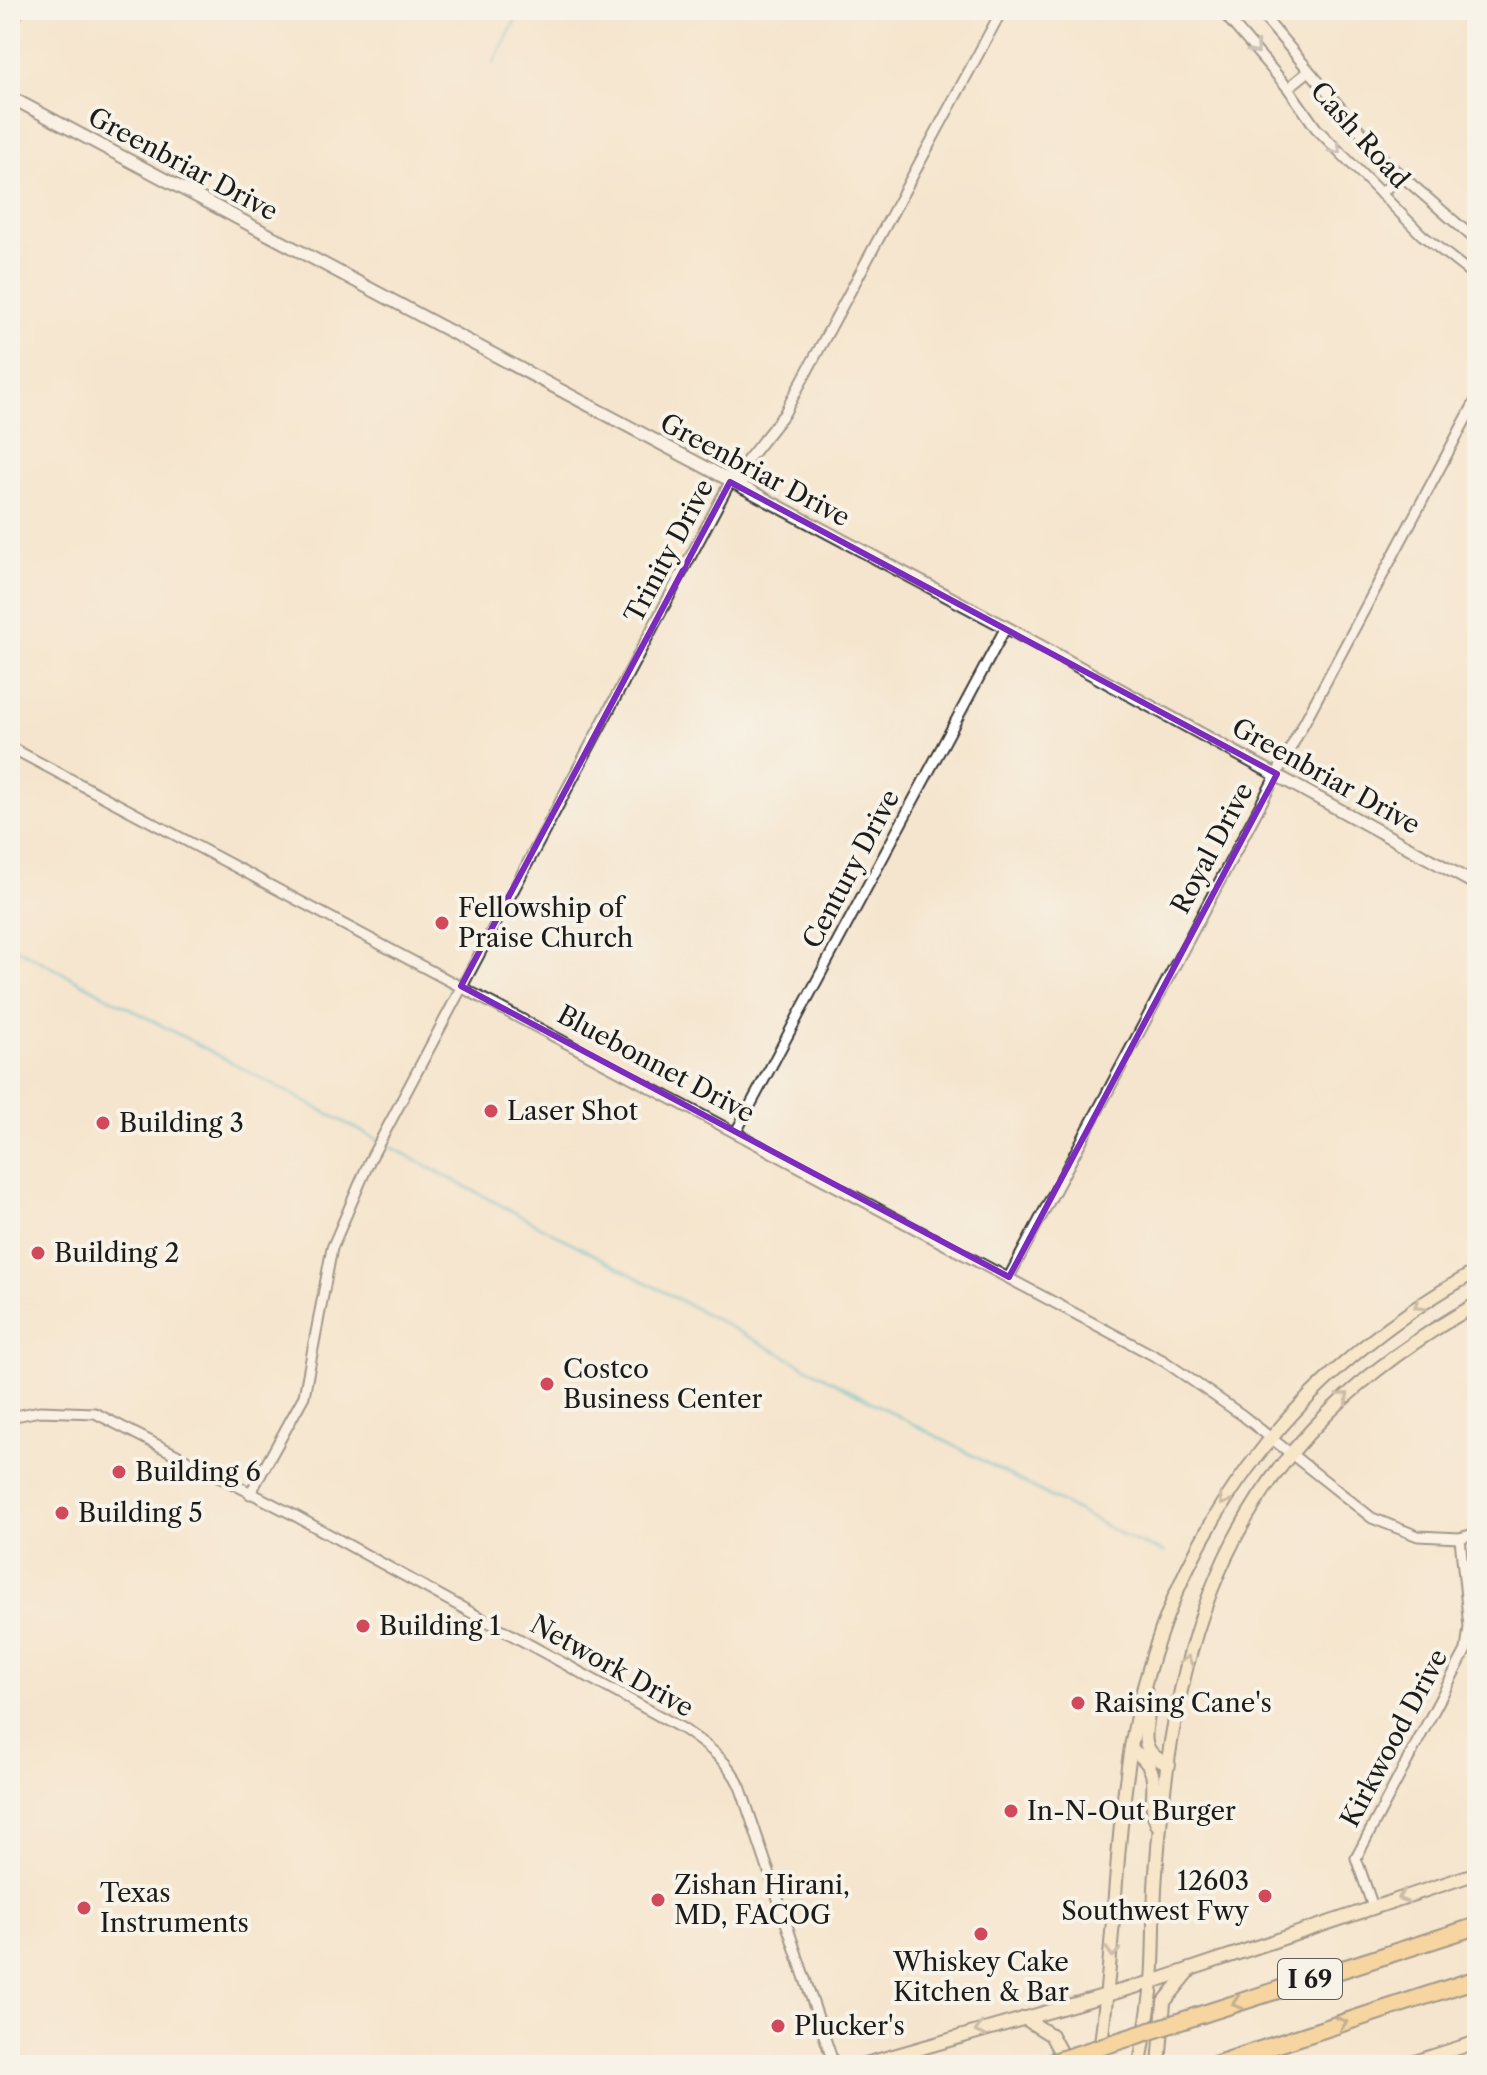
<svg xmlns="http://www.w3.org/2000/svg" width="1487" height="2075" viewBox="0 0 1487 2075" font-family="'Libre Caslon Text',serif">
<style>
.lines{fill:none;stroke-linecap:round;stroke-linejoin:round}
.stream{stroke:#48b2c6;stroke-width:3}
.minor-casing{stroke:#3d3a37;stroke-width:13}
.tertiary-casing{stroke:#3d3a37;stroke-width:15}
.secondary-casing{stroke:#3d3a37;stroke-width:16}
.motorway-casing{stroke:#3d3a37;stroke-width:20}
.minor{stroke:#fff;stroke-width:9}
.tertiary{stroke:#fff;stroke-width:11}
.secondary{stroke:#fbe6c4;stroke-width:12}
.motorway{stroke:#f5c16b;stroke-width:16}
.motorway-bridge-casing{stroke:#3d3a37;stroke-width:20;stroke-linecap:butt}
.motorway-bridge{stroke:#f5c16b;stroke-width:16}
.oneway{stroke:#999}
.oneway2{stroke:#978b78}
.oneway3{stroke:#886e44}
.marked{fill:none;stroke:#7b2cbf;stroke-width:6;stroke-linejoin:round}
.poi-dot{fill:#d1495b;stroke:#f7f3e8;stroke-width:3}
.labels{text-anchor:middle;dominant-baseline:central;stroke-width:8;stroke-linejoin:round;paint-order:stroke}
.shield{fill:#f7f3e8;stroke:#5e5c59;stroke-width:2}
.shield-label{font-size:24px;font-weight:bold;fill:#1c1c1c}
.street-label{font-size:26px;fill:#1c1c1c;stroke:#f7f3e8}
.poi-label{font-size:26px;fill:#1c1c1c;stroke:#f7f3e8;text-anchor:start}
</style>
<rect width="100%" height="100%" fill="#f7f3e8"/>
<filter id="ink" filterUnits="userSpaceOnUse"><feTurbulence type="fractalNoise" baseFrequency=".0125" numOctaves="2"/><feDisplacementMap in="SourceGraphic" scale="16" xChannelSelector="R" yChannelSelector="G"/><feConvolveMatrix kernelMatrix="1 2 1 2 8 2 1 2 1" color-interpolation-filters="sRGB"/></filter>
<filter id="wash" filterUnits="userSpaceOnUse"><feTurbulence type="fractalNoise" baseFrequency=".006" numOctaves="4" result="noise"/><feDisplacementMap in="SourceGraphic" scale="32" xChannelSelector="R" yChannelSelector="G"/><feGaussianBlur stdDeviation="1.8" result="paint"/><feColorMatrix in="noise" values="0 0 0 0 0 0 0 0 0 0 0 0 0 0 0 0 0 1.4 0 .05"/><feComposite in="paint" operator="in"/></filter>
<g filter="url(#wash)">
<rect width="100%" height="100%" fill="#f5e5ce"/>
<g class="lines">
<!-- stream -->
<g class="stream">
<polyline points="493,64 521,10"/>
<polyline points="10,945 1132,1540 1164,1552"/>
</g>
</g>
</g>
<g filter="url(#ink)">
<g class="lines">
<defs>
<g id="minor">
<polyline points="1221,10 1288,88 1316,128 1422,235 1477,278"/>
<polyline points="1258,10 1388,164 1477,241"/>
<polyline points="10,27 19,10"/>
<polyline points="1288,88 1309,71"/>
<polyline points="1381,194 1400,175"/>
<polyline points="10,747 1164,1361 1242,1415 1372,1518 1418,1536 1460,1538 1477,1533"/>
<polyline points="736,1132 1006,627"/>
<polyline points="1009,1277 1477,398"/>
<path d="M10 1417 40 1411 95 1413 292 1514 683 1729C706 1745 730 1761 741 1789L834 2065"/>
<polyline points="250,1494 304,1396 332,1248 369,1162 730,482 784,414 1002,10"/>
<polyline points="1373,1907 1356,1858 1466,1650 1469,1627 1460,1538"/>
</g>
<polyline id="tertiary" points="10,97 1026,638 1477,885"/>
<g id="secondary">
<path d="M1144 1688C1160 1719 1124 1745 1169 1765"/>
<path d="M1131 1749C1169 1773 1144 1795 1157 1824"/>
<polyline points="1024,2018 1051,2035 1067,2065"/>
<polyline points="862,2065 1152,1982 1477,1873"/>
<path d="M1098 2065C1114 1959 1114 1852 1131 1747 1167 1536 1291 1373 1477 1271"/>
<path d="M1140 2065C1144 2037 1150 2009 1152 1981 1155 1945 1153 1909 1156 1873 1175 1610 1238 1438 1477 1304"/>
<polyline points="1159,2065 1164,2002 1191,1969"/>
<polyline points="1405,2065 1477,2042"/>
</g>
<g id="motorway">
<polyline points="1203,2014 1477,1926"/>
<polyline points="1214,2065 1477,1979"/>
</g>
</defs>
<!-- minor casing -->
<use href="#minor" class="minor-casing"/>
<!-- tertiary casing -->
<use href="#tertiary" class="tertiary-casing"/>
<!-- secondary casing -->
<use href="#secondary" class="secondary-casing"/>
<!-- motorway casing -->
<use href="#motorway" class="motorway-casing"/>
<!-- minor -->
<use href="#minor" class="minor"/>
<!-- tertiary -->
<use href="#tertiary" class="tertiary"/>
<!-- secondary -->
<use href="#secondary" class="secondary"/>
<!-- motorway -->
<use href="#motorway" class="motorway"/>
<defs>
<polyline id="motorway-bridge" points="1044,2065 1203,2014"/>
</defs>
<!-- motorway-bridge casing -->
<use href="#motorway-bridge" class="motorway-bridge-casing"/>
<!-- motorway-bridge -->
<use href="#motorway-bridge" class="motorway-bridge"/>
</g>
<!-- one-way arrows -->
<defs><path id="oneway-chevron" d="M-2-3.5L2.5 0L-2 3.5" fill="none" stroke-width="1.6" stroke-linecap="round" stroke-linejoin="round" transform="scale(2)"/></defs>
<g class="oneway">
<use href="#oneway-chevron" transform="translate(1255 49) rotate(49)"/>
<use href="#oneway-chevron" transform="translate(1336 149) rotate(46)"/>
</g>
<g class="oneway2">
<use href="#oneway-chevron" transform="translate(1419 1305) rotate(149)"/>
<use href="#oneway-chevron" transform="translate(1344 1397) rotate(-42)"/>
<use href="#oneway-chevron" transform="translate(1224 1500) rotate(123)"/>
<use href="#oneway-chevron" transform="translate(1187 1661) rotate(-76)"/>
<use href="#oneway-chevron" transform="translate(1403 1897) rotate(162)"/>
<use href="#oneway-chevron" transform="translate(1113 1952) rotate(93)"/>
<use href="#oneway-chevron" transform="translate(980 2030) rotate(164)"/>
</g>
<g class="oneway3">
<use href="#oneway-chevron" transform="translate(1237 2003) rotate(162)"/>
<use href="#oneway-chevron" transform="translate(1342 2023) rotate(-18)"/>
</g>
</g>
<!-- marked area -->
<path d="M0 0H1487V2075H0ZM730 482 1277 774 1009 1277 461 986Z" fill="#f5e5ce" fill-opacity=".55" fill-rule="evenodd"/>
<path class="marked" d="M730 482 1277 774 1009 1277 461 986Z"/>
<!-- markers -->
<g class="poi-dot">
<circle cx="442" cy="923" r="8"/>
<circle cx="491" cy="1111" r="8"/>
<circle cx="103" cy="1123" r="8"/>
<circle cx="38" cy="1253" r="8"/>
<circle cx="547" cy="1384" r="8"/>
<circle cx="119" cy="1472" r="8"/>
<circle cx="62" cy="1513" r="8"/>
<circle cx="363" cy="1626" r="8"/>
<circle cx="1078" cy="1703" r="8"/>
<circle cx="1011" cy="1811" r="8"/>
<circle cx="1265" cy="1896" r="8"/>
<circle cx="658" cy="1900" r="8"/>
<circle cx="84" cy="1908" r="8"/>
<circle cx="981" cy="1934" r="8"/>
<circle cx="778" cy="2026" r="8"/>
</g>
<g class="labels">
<!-- shield labels -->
<rect class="shield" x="1278" y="1959" width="64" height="40" rx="6"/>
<g class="shield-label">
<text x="1310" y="1979">I 69</text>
</g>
<!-- street labels -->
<g class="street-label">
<text transform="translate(1360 135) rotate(48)">Cash Road</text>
<text transform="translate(183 164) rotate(28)">Greenbriar Drive</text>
<text transform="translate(755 470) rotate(28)">Greenbriar Drive</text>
<text transform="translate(669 551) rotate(-62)">Trinity Drive</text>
<text transform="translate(1326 776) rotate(29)">Greenbriar Drive</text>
<text transform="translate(1212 848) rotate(-62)">Royal Drive</text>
<text transform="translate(851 869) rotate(-62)">Century Drive</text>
<text transform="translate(656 1064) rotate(28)">Bluebonnet Drive</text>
<text transform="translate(612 1666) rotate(29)">Network Drive</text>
<text transform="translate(1394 1738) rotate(-62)">Kirkwood Drive</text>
</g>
<!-- poi labels -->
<g class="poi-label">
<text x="458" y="908">Fellowship of<tspan x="458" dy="30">Praise Church</tspan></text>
<text x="507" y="1111">Laser Shot</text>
<text x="119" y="1123">Building 3</text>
<text x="54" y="1253">Building 2</text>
<text x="563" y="1369">Costco<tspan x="563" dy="30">Business Center</tspan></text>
<text x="135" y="1472">Building 6</text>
<text x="78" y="1513">Building 5</text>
<text x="379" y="1626">Building 1</text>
<text x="1094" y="1703">Raising Cane's</text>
<text x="1027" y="1811">In-N-Out Burger</text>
<text x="1249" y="1881" text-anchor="end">12603<tspan x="1249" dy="30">Southwest Fwy</tspan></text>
<text x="674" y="1885">Zishan Hirani,<tspan x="674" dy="30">MD, FACOG</tspan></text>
<text x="100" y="1893">Texas<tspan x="100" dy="30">Instruments</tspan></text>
<text x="981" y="1962" text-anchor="middle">Whiskey Cake<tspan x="981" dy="30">Kitchen &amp; Bar</tspan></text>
<text x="794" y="2026">Plucker's</text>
</g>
</g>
<!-- margin -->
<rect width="1487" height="2075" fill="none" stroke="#f7f3e8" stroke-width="40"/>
</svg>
